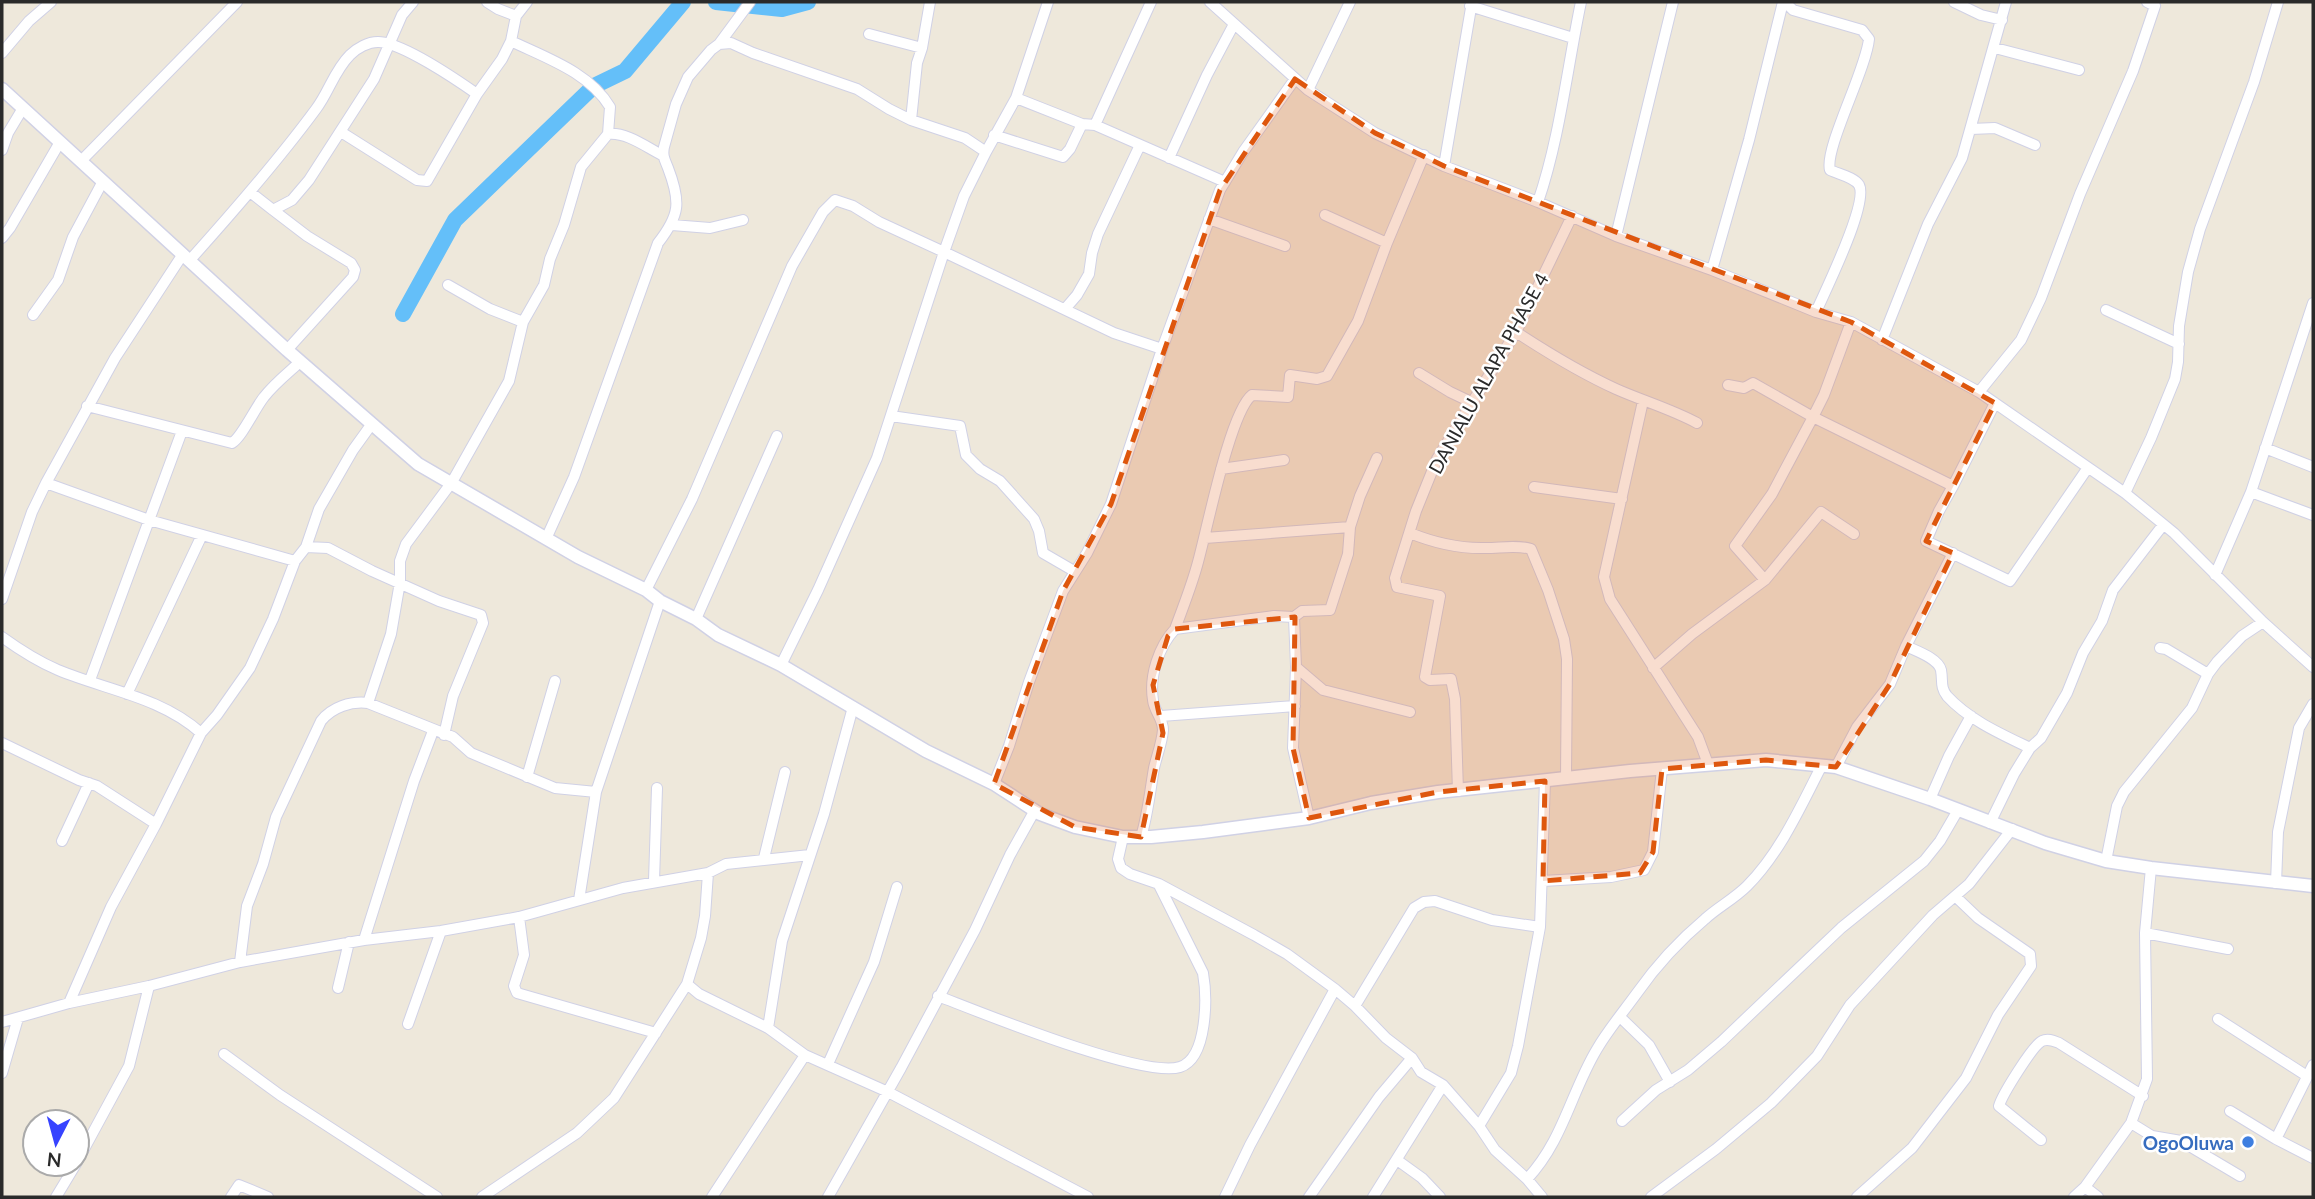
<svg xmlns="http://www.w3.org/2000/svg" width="2315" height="1199" font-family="Lato,sans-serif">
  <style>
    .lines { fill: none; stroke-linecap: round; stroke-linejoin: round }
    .river { stroke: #64bff9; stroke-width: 16 }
    .minor-casing { stroke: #d0d1e5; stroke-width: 12 }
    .tertiary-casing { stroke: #d0d1e5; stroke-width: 15 }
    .minor { stroke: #fff; stroke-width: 10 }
    .tertiary { stroke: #fff; stroke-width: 12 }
    .marked { fill: #de570e; fill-opacity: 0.2; stroke: #de570e; stroke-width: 5; stroke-dasharray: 14 9; stroke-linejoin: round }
    .shop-dot { fill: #3f7fe0; stroke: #fff; stroke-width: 2.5 }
    .labels { text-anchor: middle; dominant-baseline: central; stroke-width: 5; stroke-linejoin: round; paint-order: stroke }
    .street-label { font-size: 19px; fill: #2a2a2a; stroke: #fff }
    .shop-label { font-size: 19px; font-weight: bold; fill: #366cbe; stroke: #fff; text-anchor: end }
  </style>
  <rect width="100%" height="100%" fill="#eee8db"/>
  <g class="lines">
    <path class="river" d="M716,2L782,9L808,2
      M403,314L455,220L594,86L625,71L683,2"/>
    <defs>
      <path id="minor" d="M487,2L498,9L516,16
        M1210,2L1308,90L1375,133L1444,166L1538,202L1616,236L1712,270L1816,312L1851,322L1979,392L2125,493L2174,533L2263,622L2313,667
        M1785,2L1793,10L1862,30L1869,39C1866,70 1824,149 1830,170C1838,174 1854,177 1859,185C1869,203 1825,291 1816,312
        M1954,2L1981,15L2002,20
        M1470,6L1573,38
        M869,34L922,48
        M719,44L750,2
        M1995,48L2079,70
        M2,53L29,21L51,2
        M1308,90L1350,2
        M1016,98L1082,124L1095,125L1225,182
        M911,120L917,63L922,48L930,2
        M1095,125L1151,2
        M1971,129L1995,128L2035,145
        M341,132L417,180L427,181L477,94L502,59L511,41L516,16L527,2
        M608,134C627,132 646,147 662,155
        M994,135L1063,157L1070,149L1082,124
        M2,150L8,133L23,108
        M986,152L1016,98L1048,2
        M1169,158L1207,75L1234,24
        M81,161L237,2
        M1444,166L1472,2
        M250,192L273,210L292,200L309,180L374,79L402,15L413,2
        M1538,202C1560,137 1567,69 1581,2
        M273,210L307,236L351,263L355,270L353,277L287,350
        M1325,215L1387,243
        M1209,219L1285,246
        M672,225L710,228L743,220
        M1616,236L1673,2
        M2,238L10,228L60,142
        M190,260C234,211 277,162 316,109C329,92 334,71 350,55C357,48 368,42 378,42C401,42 457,80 477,94
        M1712,270L1749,140L1783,2
        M448,285L490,309L523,322
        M1065,309L1077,295L1089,274L1092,253L1098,234L1140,145
        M2106,310L2179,344
        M33,315L58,280L73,237L103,181
        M1516,332C1548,353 1581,373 1616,389C1643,401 1671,409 1697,423
        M1882,340L1928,224L1962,158L2006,2
        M1419,373L1450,392L1471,402
        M1728,385L1744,388L1753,383L1813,417L1953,486L1995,403
        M1979,392L2021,340L2041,298L2080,194L2133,71L2155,6L2147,2
        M1643,401L1604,577L1610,599L1698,737L1708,764
        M87,406L232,443C242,437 255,408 264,397C274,384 288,373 300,362
        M891,416L960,426L966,455L980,469L1000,481L1034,519L1039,531L1043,553L1074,571
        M2265,448L2313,467
        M1221,469L1284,460
        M46,483L149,520L295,561
        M1953,486L1939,511L1926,541L2010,581L2087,469
        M1534,487L1622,499
        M2251,492L2313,515
        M2125,493L2151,438L2175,379L2178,362L2179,326L2188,272L2200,229L2254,82L2278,2
        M1410,533C1432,542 1457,548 1481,548C1497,549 1515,544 1531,549L1548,590L1564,639L1567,659L1566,779
        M1205,538L1350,527
        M546,539L574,477L658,243C680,215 681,202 668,168C665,160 662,156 664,147L676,104L688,77L711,50L719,44L731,43L753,53L857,89L889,109L911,120L965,138L986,152L964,196L944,252L879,222L853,206L835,200L823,212L792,266L692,499L646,590
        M306,547L328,548L372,571L439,601L481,615L483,623L453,696L444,735
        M2215,575L2251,492L2313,303
        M1765,580L1735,546L1772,494L1813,417L1824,395L1851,322
        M2,599L32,512L46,483L115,358L183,254
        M1294,617L1296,667L1293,748L1309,818
        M696,619L777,436
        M1175,629L1274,616L1294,617L1302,611L1330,610L1348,554L1350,527L1360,496L1377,458
        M2,637C20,650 37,661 58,670C106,690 161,697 201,733L217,715L250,668L273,619L295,561L306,547L319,509L353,450L371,425
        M1906,646C1916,651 1938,658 1941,670C1943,681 1940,687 1947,696C1969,720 2001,734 2030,748
        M2160,648L2166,649L2208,674
        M781,665L818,590L877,458L944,252L1114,333L1162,349L1220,190L1243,152L1295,79
        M1296,667L1323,690L1410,712
        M1653,668L1692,634L1765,580L1821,512L1854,534
        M90,680L182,431
        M127,694L202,535
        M368,703L391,634L400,582V561L406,544L452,482L509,381L523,322L544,285L550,259L564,225L581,167L608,134L610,107C589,72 546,58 511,41
        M1161,716L1295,706
        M2,743L79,780L97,786L156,824L201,733
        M1836,767L1857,727L1890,684L1906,646L1953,553
        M527,777L555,681
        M994,784L1009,746L1029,682L1063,591L1087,553L1111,504L1162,349
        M1458,791L1455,699L1451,679L1430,680L1425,677L1440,596L1397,587L1395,578L1416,511L1437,459L1516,332L1572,216
        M1930,799L1949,756L1971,716
        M1990,823L2014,774L2030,748L2041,738L2067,693L2083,653L2102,621L2113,590L2163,525
        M1123,837L1118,859L1121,868L1130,874L1159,884L1254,935L1287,954L1335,989L1355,1006L1386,1038L1412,1058L1421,1072L1443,1085L1479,1126L1495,1150L1527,1179L1542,1197
        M1141,837C1148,814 1150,791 1154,768C1157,755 1162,743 1163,730C1163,718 1154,711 1153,700C1149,676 1159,646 1175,629C1183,607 1192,585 1198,562C1207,530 1230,412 1252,395L1288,397L1290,375L1317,379L1327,376L1358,321L1387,243L1424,155
        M62,841L89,783
        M764,858L785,772
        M2106,861L2117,806L2124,792L2192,708L2208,674L2217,662L2242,636L2263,622
        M654,881L657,788
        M1543,881L1611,877L1644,870L1653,852L1662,769
        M2276,883L2278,832L2299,728L2313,704
        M579,900L596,792L660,601
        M519,917L524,955L514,986L517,993L656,1033
        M2145,933L2228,949
        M364,940L414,781L433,731
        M240,962L247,906L263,864L276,817L321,721C332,707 351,701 368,703L453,737L471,753L555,788L596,792
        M687,984L699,994L768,1028L805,1055L888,1092L1088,1197
        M338,988L349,942
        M938,996C980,1012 1143,1079 1180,1067C1208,1058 1207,996 1203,973L1159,885
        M69,1003L111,907L156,824
        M1355,1006L1414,908L1424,902L1435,901L1492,920L1540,927
        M1620,1017L1649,1045L1670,1082
        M2218,1019L2307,1076
        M2,1022L69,1003L149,986L240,962L364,940L441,931L519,917L623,888L708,873L726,864L810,855
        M408,1024L441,931
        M768,1028L782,941L824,814L853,707
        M224,1054L280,1095L437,1197
        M828,1064L874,962L897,887
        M2,1073L18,1018
        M2230,1111L2276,1139L2313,1158
        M1622,1121L1656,1090L1688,1070L1721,1042L1841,928L1924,861L1940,841L1958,810
        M2131,1123L2152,1136L2181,1141L2240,1176
        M1479,1126L1511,1073L1518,1046L1540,927L1545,781
        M2276,1139L2313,1065
        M2041,1140L1999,1106C2002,1095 2033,1045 2042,1041C2048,1038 2054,1041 2059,1043L2143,1096
        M1397,1160L1422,1178L1440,1197
        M77,1162L129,1066L149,986
        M1527,1179C1563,1141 1571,1092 1597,1049C1608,1030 1624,1011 1637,993C1656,966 1680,940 1705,919C1718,907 1734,899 1747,886C1780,853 1801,806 1822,765
        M2085,1187L2098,1197
        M56,1197L76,1164
        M231,1197L239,1185L268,1197
        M482,1197L577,1133L614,1098L687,984L701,938L705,916L708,873
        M712,1197L805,1055
        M828,1197L901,1068L975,930L1010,855L1035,810
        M1225,1197L1250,1145L1335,989
        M1309,1197L1379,1097L1412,1058
        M1373,1197L1443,1085
        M1651,1197L1716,1149L1771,1103L1817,1056L1850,1005L1933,915L1969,884L2012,829
        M1857,1197L1912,1148L1966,1078L1998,1015L2031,966L2030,954L1978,918L1956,897
        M2074,1197L2085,1187L2131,1123L2147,1079L2145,933L2151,868"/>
      <path id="tertiary" d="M2,89L287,350L418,464L578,557L646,590L660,601L696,619L718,635L781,665L926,751L994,784L1040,814L1075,827L1123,837H1151L1203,832L1309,818L1371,803L1438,792L1630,771L1766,760L1836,767L1930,799L2045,843L2106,861L2151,868L2313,886"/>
    </defs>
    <use href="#minor" class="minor-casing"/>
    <use href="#tertiary" class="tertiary-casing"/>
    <use href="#minor" class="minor"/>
    <use href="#tertiary" class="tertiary"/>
  </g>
  <path class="marked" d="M1295,79L1375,133L1444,166L1851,322L1995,403L1926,541L1953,553L1890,684L1836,767L1766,760L1662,769L1653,852L1640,873L1543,881L1545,781L1438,792L1309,818L1293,748L1295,617L1175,629L1168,636L1153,685L1163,733L1141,837L1075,827L994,784L1063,591L1111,504L1220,190Z"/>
  <circle class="shop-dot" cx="2248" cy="1142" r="7"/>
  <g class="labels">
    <g class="street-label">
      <text transform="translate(1488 373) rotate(-61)">DANIALU ALAPA PHASE 4</text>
    </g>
    <g class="shop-label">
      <text x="2234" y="1142">OgoOluwa</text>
    </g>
  </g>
  <rect width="2315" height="1199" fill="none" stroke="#2a2a2a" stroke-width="7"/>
  <g transform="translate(56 1143) rotate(186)"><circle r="33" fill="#ffffff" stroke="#aaaaaa" stroke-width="2"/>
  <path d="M0-5L12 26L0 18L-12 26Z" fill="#3743ff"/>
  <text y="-10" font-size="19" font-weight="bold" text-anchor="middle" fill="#2a2a2a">N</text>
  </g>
</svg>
